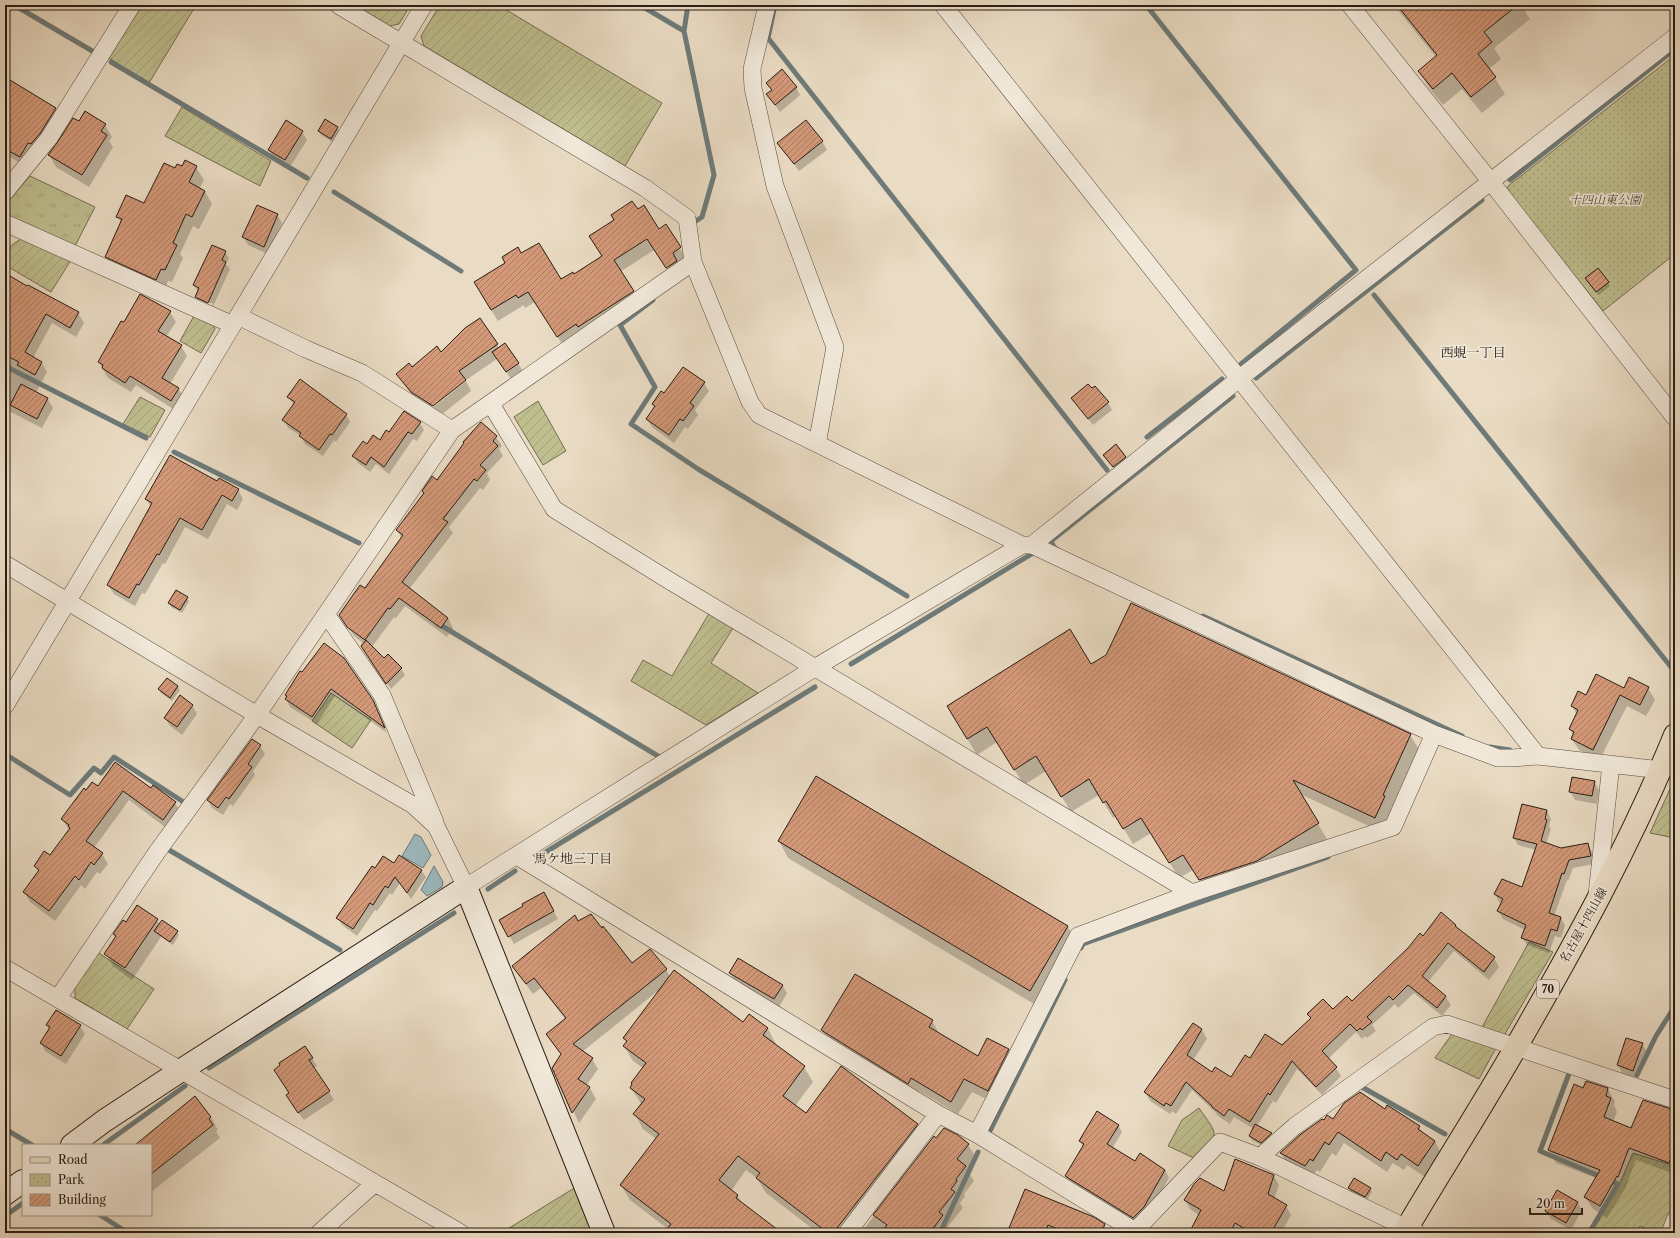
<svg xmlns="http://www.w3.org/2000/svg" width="1680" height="1238" font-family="'Libre Caslon Text','Noto Serif JP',serif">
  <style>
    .grass { fill: url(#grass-tufts); stroke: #746e52 }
    .park { fill: url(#park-dots); stroke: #746e52 }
    .garden { fill: url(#garden-furrows); stroke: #746e52 }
    .water { fill: #9cb9be; stroke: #6e7b7a }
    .shadow { fill: #0003; fill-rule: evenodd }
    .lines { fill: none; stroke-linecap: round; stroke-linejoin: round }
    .stream { stroke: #6e7b7a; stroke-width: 5 }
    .building { fill: url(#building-hatch); stroke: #291d14 }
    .street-casing { stroke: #594d40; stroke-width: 18 }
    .secondary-casing { stroke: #291d14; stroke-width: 24 }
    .primary-casing { stroke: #291d14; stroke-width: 24 }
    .street { stroke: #f1e8d9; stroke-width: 17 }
    .secondary { stroke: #f1e8d9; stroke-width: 22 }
    .primary { stroke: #eadcc4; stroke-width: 22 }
    .labels { text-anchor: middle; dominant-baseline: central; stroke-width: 3.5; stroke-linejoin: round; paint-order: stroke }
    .shield { fill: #f1e8d9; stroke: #655a4f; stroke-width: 1 }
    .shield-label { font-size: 11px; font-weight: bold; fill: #291d14 }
    .park-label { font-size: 12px; font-style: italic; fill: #564d39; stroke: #f1e8d9 }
    .street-label { font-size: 12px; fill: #291d14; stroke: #f1e8d9 }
    .neighbourhood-label { font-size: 13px; fill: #291d14; stroke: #f1e8d9 }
  </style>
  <defs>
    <pattern id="grass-tufts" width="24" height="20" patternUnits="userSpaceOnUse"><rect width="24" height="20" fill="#bfbe8f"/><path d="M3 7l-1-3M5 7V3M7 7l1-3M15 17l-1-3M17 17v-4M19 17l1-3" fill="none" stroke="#a4a37a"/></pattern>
    <pattern id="park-dots" width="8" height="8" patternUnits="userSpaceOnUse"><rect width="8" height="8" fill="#bfbe8f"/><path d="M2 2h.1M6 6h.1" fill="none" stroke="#a4a37a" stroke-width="1.8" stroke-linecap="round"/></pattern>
    <pattern id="garden-furrows" width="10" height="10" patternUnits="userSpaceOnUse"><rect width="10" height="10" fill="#bfbe8f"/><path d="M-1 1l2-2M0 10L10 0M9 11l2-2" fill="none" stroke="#a4a37a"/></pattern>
    <pattern id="building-hatch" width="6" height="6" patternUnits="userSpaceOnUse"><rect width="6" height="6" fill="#d49979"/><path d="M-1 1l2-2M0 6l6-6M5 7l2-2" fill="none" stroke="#ac7c62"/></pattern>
  </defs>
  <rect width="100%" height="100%" fill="#eadcc4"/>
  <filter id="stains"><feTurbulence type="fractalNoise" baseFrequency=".005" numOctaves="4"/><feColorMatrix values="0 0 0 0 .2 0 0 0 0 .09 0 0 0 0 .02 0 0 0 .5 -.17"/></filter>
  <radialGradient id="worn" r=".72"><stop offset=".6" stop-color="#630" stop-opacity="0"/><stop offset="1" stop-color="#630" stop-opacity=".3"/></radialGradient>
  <path class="grass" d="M30,176L95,207L74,248L5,216V205Z"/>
  <path class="park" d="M1675,55V254L1603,311L1507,190L1508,186Z"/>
  <path class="garden" d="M142,5H196L149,83L109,58Z
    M355,5H396L407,11L399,24L390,26Z
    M440,5H498L662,103L625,166L424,46L421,36Z
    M182,107L271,161L260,186L165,136Z
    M23,238L71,260L51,292L5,265C5,249 10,245 23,238Z
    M195,314L212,321L215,329L201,353L180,341Z
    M140,397L165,410L150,437L123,424Z
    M538,401L566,451L543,465L514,417Z
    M711,610L735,625L711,663L758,693L706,725L631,681L643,660L672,676Z
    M331,693L371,720L352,748L312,721Z
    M1675,778V838L1650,833Z
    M1529,942L1553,952L1502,1039L1480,1031Z
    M97,952L154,989L127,1029L75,998V986Z
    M1452,1034L1496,1048L1479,1079L1435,1058Z
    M1199,1108C1220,1138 1219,1132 1196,1159L1168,1146L1182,1120Z
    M1633,1153L1675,1166V1205L1665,1233H1656L1640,1226L1634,1233H1591L1620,1183Z
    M576,1187L595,1233H501Z"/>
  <path class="water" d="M415,834L421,837L431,855L423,868L402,856Z
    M434,866L443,882L442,887L427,896L421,890Z"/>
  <path class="shadow" d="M1394,5H1521L1530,19L1494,48L1501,59L1489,69L1505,94L1482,113L1462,89L1443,105L1429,88L1419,71L1436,57Z
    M767,83L796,87L800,95L780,112L768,95L772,91Z
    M5,89L55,108L61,117L25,166L5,154Z
    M79,122L105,125L112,137L109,141L113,147L89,187L56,167L49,155Z
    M337,128L340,132L333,142L321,135L319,131Z
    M302,132L307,140L290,167L274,158L269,150Z
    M822,141L827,150L799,171L778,143Z
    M182,167H196L204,180L199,189L205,192L212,204L199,229L193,226L180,254L183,258L172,282L168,281L164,292L113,269L106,257L121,223L118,217L144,204L175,170Z
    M637,211L659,230L666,225L687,260L673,279L654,250L620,272L640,303L564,347L535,302L525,308L524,305L498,321L481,294L521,255L560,281L574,275L602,257L590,237Z
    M277,215L282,223L268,254L248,245L243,237Z
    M225,252L229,258L226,264L230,269L212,309L200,304L196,297L198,292L194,285ZM200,298L213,304L212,306L200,300Z
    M5,274L27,288L78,313L84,323L76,337L52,323L33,358L41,362L47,372L36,393L47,398L53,408L42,428L5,409Z
    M1588,282H1608L1610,286L1599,295Z
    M170,312L176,322L166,337L181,346L187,356L170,384L178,388L184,398L176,411L136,385L131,392L108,378L99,362L124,324Z
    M480,320L499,348L518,363L523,371L511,379L497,359L466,380V379L429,409L418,403L404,384L398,374L441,354Z
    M466,381L471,391L440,416L430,410Z
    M704,383L709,391L695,410L698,415L688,429L685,427L674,443L652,427L647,419L655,407L653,404L664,394Z
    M288,397L346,414L350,422L336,442L334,440L323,456L305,444L301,436L288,428L284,420L294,405Z
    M1108,403L1112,410L1093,425L1077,405Z
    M420,423L424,430L417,441L413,439L389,474L376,464L370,472L358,463L354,456L380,441L389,434Z
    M496,437L502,446L499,449L503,456L487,473L490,480L483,490L480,488L449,527L453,533L410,588L448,618L453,628L447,637L405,606L396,618L394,617L372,647L384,659L401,669L405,675L391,689L366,653L362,647L364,644L354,636L346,625L365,590L402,539L397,530L437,481Z
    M1125,457L1127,461L1116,470L1107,459Z
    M217,483L238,490L243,499L237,510L227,504L208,539L185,527L165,564L163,563L145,594L142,593L135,606L114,594L108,585L151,507L146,499Z
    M187,598L189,601L182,613L171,607L169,603Z
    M1091,666L1410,735L1420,751L1384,833L1300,794L1327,839L1266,877L1209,896L1193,870L1179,878L1151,833L1133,844L1116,816L1113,818L1099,795L1071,812L1046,771L1024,785L997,742L977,755L957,722Z
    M301,672L372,700L387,733L335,696L317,724L290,707L286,699L287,698L286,695Z
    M167,679L178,687L180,690L172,701L161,693L159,690Z
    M1648,688L1655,700L1646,716L1627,706L1599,761L1579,750L1572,739L1573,735L1570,729L1577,715L1572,706L1586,696L1624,690Z
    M192,705L197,714L182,735L170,726L165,718Z
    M252,740L260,746L265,754L253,771L255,775L233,806L230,804L223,815L212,808L208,801Z
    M817,777L1068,927L1077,944L1039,1007L788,858L779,841Z
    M1594,782L1599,790L1597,804L1575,800L1570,791Z
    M98,787L151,789L175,803L181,813L169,830L129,800L94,848L102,854L108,864L100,874L97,872L85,889L81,885L55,921L30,902L24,892L39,872L35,866L50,857L69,830L62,819L86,792Z
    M1547,811L1551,819L1549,826L1551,829L1546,844L1561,849L1588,844L1592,852L1594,864L1573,868L1568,881L1567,880L1554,916L1561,918L1565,926L1561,938L1555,936L1549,953L1527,945L1522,938L1525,930L1503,919L1498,911L1502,904L1499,902L1495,894L1523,889L1536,850L1518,845L1514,838Z
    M394,864L421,870L426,877L411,899L400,883L392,895L390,893L377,911L375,910L357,936L342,925L338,918L375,870Z
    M544,893L558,919L514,944L500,920Z
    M157,920L160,925L177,932L179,935L173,945L161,937L132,980L113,966L106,954L116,937L114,934L126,923Z
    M578,922L632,965L666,969L670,977L743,1024L749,1015L768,1029L776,1044L775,1045L804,1067L813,1082L795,1106L806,1114L917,1125L925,1140L854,1233H818L766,1193L757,1178L746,1170L731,1191L737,1195L743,1205L781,1233H666L668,1229L630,1200L621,1185L656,1139L643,1129L635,1114L642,1105L631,1088L643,1068L633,1061L624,1046L627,1043L624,1038L659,990L582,1052L592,1059L598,1069L586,1086L590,1088L596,1099L579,1123L553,1068L562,1056L547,1034L566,1020L541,988L533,994L513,966Z
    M1456,925L1458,929L1494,958L1499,967L1489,980L1454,951L1428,982L1446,997L1451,1005L1442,1016L1414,993L1398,1008L1395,1004L1372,1025L1376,1031L1367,1038L1365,1036L1362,1039L1356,1032L1328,1059L1336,1068L1341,1076L1322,1095L1297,1069L1276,1103L1273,1101L1257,1126L1271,1134L1273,1137L1263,1146L1252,1140L1250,1136L1254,1129L1234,1117L1230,1124L1218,1116L1215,1112L1192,1090L1176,1114L1172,1111L1170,1114L1150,1101L1145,1092L1193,1024L1202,1030L1207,1039L1193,1060L1212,1073L1231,1078L1250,1060L1282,1047L1311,1019L1308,1014L1333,1011L1352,1002L1423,937Z
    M730,973L782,985L787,993L779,1007L735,981Z
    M932,1021L940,1035L978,1058L1008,1050L1016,1063L996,1104L972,1092L958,1114L919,1091L916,1097L830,1043L822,1030Z
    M47,1025L80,1026L85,1034L66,1064L45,1051L41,1043L49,1029Z
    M1642,1044L1647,1052L1638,1078L1623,1074L1618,1065Z
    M312,1058L317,1066L314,1068L334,1100L304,1120L292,1104L290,1094L275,1070Z
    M1586,1082L1608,1089L1615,1102L1614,1105L1617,1112L1613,1122L1632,1129L1675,1111V1174L1636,1160L1625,1189L1607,1218L1593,1209L1585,1197L1596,1178L1556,1163L1549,1150L1575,1086L1584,1089Z
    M1387,1106L1419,1127L1423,1133L1435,1141L1441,1153L1425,1177L1407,1165L1404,1170L1393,1163L1387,1172L1344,1143L1336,1156L1332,1153L1320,1172L1317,1170L1312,1177L1288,1164L1281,1153L1334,1121L1385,1110Z
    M211,1117L218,1130L216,1131L220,1138L151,1192V1145H135Z
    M1118,1125L1122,1132L1112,1149L1135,1162L1165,1170L1169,1178L1148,1214L1138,1225L1070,1183L1066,1176L1083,1147L1080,1141Z
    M934,1138L968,1145L977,1159L968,1171L974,1181L964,1194L965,1196L960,1203L963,1208L948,1226L951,1231L950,1233H861Z
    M1236,1161L1274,1176L1279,1185L1274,1199L1286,1206L1291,1215L1281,1233H1242L1240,1231L1239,1233H1190L1199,1215L1190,1209L1185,1200L1224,1193Z
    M1349,1188H1370L1372,1192L1367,1200L1351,1192Z
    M1026,1191L1104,1225L1109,1233H1008Z
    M1577,1202L1582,1210L1571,1230L1551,1219L1546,1211Z"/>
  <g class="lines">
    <path class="stream" d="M14,5L94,52
      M640,5L684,31
      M688,5L684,31L714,175L702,217L696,221
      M775,5L768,38L1107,470
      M1146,5L1356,270L1241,364
      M111,62L307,178
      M1510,180L1675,49
      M334,192L461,271
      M1374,295L1675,672
      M653,300L620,325L655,387L631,424L698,469L907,596
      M5,366L146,438
      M1256,378L1482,200
      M1147,437L1222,379
      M174,452L359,543
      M1057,549L1054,547L1051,541L1233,396
      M1203,616L1462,736
      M437,623L658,756
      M851,664L1033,553
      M1490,747L1510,750
      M5,754L70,795L94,768L101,773L114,757L182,801
      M169,850L340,950
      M536,858L815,687
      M488,889L515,871
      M1081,948L1083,944L1328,857
      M209,1068L454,913
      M1570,1071L1540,1151L1618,1184L1589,1233
      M1637,1075L1656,1036L1675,1006
      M1360,1086L1445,1134
      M5,1129L32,1145
      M989,1133L1065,980
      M103,1145L185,1086
      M100,1215L128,1233
      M5,1216L23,1203
      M940,1233L978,1152"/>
  </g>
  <path class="building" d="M1397,5H1518L1484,32L1492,42L1478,54L1496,77L1471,97L1452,73L1433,89L1418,71L1437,55Z
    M782,69L797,87L775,105L766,94L772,90L766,83Z
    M10,80L56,108L41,132L31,144L28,143L20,157L5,149V88Z
    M85,111L106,124L101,131L107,135L82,175L48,155L57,143L73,118L79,121Z
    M325,119L338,127L331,139L318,131Z
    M286,120L303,131L285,160L268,150Z
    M806,120L823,141L794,164L777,143Z
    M185,160L197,166L189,182L205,191L192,217L186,214L173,243L177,245L165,270L161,269L156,280L105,257L122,219L116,217L126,195L144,203L164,163L175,168L177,164L182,166Z
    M632,201L638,209L644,205L659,229L666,224L681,247L673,253L677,261L666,268L647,239L614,260L634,291L578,327L576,324L557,337L528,292L518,298L516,295L491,310L474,282L505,263L502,257L518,247L521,253L539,243L561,279L573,272L574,274L602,256L589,236L614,220L611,215Z
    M257,205L278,214L264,247L242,237Z
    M212,245L226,251L222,260L226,262L208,303L195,297L199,288L193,285Z
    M1598,268L1609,282L1596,292L1585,278Z
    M5,273L27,286L28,285L79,312L70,328L46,314L25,352L42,362L35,375L17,365L19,362L5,355Z
    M140,294L171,311L158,331L182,345L162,378L179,388L171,401L130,376L125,383L102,368L103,365L98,362L121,321L124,322Z
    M480,318L498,344L459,371L466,380L433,406L411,392L396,374L409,363L412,367L437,346L441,352L465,328Z
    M505,343L519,363L506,372L492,352Z
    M683,367L705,382L690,403L694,406L683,421L680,419L669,435L646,419L655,406L652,404L661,391L664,393Z
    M300,379L347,414L332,435L330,434L319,450L299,436L301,433L282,420L295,402L287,397Z
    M21,384L48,398L37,419L10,405Z
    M1088,384L1092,388L1095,386L1109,402L1088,419L1071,398Z
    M404,411L421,422L412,434L408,432L384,467L371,457L366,465L352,456L363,441L367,444L373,435L380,440L386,430L389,432Z
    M481,422L497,436L493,441L498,446L480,465L486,470L477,481L474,479L443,519L448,522L402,582L448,618L441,628L399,598L390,609L388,608L365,640L347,627L339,615L360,585L365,588L403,535L396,530L424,493L422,491L431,478L432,476L437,480L464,443L463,442Z
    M1116,444L1126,457L1113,467L1103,455Z
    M170,455L217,481L219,478L239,489L232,501L222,495L202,530L180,518L159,555L157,554L139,585L137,584L129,598L107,585L152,503L145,499Z
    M176,590L188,597L180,610L168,603Z
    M1131,603L1411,734L1383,795L1385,796L1375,818L1293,780L1319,823L1257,861L1199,880L1183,855L1169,863L1141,818L1123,829L1106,801L1103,803L1089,779L1061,797L1036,756L1014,770L987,727L967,739L947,706L1070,629L1091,664L1106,655Z
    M366,640L384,658L388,654L402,668L386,684L361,646Z
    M324,643L344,658L373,700L385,728L331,689L312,717L285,699L287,696L285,695L300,671L302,672Z
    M1596,674L1624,688L1629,677L1649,687L1640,705L1620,695L1593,750L1571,739L1574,732L1569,729L1578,710L1571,706L1578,691L1586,695Z
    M167,678L178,686L170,698L158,689Z
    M180,695L193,705L177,727L164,718Z
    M252,739L261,745L248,764L252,767L229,799L226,797L218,808L207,800Z
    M115,762L151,788L153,785L176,802L163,820L123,791L86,841L103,853L94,865L91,862L79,880L75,876L49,911L23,892L39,870L34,866L44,851L50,855L70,828L68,826L69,825L61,819L84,788L86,790L92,782L98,786Z
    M816,776L1068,926L1030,991L778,841Z
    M1572,777L1595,781L1592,796L1569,792Z
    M1522,804L1547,810L1545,819L1547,820L1541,841L1561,848L1588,843L1591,856L1569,860L1564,874L1562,873L1549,913L1561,917L1557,931L1551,929L1545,946L1521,938L1526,925L1497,911L1503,899L1494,894L1502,879L1522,887L1537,844L1513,838Z
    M399,855L422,870L407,893L395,877L388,888L385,886L373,905L370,903L353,929L336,918L372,866L375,868L383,856L394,863Z
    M544,892L554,911L508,937L499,920L523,906L522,904Z
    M137,905L158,919L125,968L104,954L116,936L113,934L123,920L126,922Z
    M1441,912L1456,925L1455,926L1495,957L1484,972L1448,943L1422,976L1446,996L1437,1008L1408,985L1393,1000L1389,996L1367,1017L1372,1022L1362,1030L1360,1028L1357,1031L1350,1024L1322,1051L1337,1067L1316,1087L1292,1061L1270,1095L1268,1093L1250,1122L1229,1109L1224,1116L1212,1107V1106L1186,1082L1171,1106L1166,1103L1164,1106L1144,1092L1193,1023L1202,1029L1187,1055L1212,1072L1215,1067L1231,1077L1245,1055L1250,1058L1265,1034L1282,1045L1311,1018L1307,1014L1323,999L1333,1009L1347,996L1352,1001L1408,948L1420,933L1423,936Z
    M591,914L602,928L603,926L632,963L650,949L667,969L573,1044L593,1058L578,1079L590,1087L572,1113L552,1068L561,1054L546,1034L566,1018L534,978L526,984L512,966L575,915L578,921Z
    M162,920L178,931L170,942L154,931Z
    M738,958L783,985L774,999L729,973Z
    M674,970L743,1022L749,1014L768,1028L763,1035L805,1066L783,1096L806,1113L841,1066L918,1124L833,1233H828L756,1178L760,1173L738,1156L719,1180L738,1195L736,1198L782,1233H664L671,1224L620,1185L659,1134L633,1114L645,1099L630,1088L632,1084L631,1083L646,1063L623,1046L627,1041L623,1038Z
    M855,974L933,1020L929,1027L978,1056L987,1038L1009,1049L988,1091L964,1079L951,1102L911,1078L908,1084L821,1030Z
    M56,1010L81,1025L61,1056L40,1043L50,1027L46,1025Z
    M1626,1038L1643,1043L1633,1071L1617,1065Z
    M305,1046L313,1058L309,1060L330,1091L298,1113L286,1095L289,1093L274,1070L280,1065L279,1063Z
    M1586,1081L1608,1088L1606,1096L1611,1098L1604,1117L1631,1128L1643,1100L1675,1110V1148L1669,1163L1629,1148L1618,1177L1617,1176L1600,1206L1584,1197L1600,1170L1548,1150L1574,1084L1583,1088Z
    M1360,1092L1385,1109L1387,1105L1420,1126L1418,1129L1435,1141L1418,1166L1401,1154L1397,1160L1386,1152L1381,1161L1338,1132L1329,1145L1325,1142L1313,1161L1310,1159L1305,1166L1280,1153L1301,1134L1322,1119L1324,1120L1327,1115L1333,1119L1344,1103Z
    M195,1096L211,1117L209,1119L213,1125L151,1174V1145H135Z
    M1097,1111L1119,1125L1107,1144L1135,1161L1140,1153L1165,1170L1144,1207L1133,1218L1065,1176L1084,1144L1079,1141Z
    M1255,1124L1272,1133L1261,1143L1249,1136Z
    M944,1128L958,1135L969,1144L957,1159L966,1166L956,1179L957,1181L951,1189L955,1192L939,1212L943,1215L930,1233H881L887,1225L873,1215L934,1136L936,1138Z
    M1235,1159L1274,1175L1268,1194L1287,1205L1271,1233H1252L1235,1223L1230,1233H1189L1201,1210L1184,1200L1194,1184L1200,1178L1224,1191Z
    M1354,1178L1371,1188L1365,1197L1348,1188Z
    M1025,1189L1094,1217L1105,1224L1101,1233H1067L1048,1225L1045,1233H1021L1009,1228Z
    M1557,1190L1578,1202L1566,1223L1545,1211Z"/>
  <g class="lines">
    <defs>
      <path id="street" d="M767,5L752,69L753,88L775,186L835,347L817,444
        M943,5L1538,756
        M1350,5L1491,182L1675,418
        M5,192L49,138L132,5
        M5,223L233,325
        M693,262L750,402L759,415L1022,545
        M238,316L306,349L362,373L452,430
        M491,404L554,509L670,581L1192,893
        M1032,545L1240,378L1675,37
        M5,564L257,715L413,805L436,826L466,887L816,667L1022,545H1032L1434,734L1498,758H1512L1538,756L1661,770
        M326,614L382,695L435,822
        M5,706L424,5
        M517,856L938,1114L977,1134L1078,936L1192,893L1393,827L1434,734
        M1597,895L1611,764
        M5,968L461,1233
        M58,998L157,852L257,715L452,430L693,262L687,218L645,188L338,5
        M977,1134L1135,1231
        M1260,1157L1295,1126L1433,1027L1447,1024L1675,1100
        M319,1233L375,1183
        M847,1233L938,1114
        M1133,1233L1220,1142L1260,1157L1417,1233
        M1670,1233L1675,1220"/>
      <path id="secondary" d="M72,1145L104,1121L180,1071L466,887L604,1233
        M5,1194L23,1181"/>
      <path id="primary" d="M1404,1233C1441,1170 1480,1110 1516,1047C1574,946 1631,843 1675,735"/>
    </defs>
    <use href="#street" class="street-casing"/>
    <use href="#secondary" class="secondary-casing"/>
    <use href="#primary" class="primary-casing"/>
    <use href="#street" class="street"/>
    <use href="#secondary" class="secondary"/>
    <use href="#primary" class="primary"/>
  </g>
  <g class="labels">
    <rect class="shield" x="1537" y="980" width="22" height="18" rx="3"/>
    <g class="shield-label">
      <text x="1548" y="989">70</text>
    </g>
    <g class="park-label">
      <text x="1605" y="199">十四山東公園</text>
    </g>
    <g class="street-label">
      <text transform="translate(1583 925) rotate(-61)">名古屋十四山線</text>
    </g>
    <g class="neighbourhood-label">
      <text x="1473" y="352">西蜆一丁目</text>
      <text x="573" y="858">馬ケ地三丁目</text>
    </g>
  </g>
  <rect width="1680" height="1238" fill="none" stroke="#eadcc4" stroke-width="20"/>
  <rect x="6" y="6" width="1668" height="1226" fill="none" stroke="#291d14" stroke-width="2"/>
  <rect x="10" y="10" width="1660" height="1218" fill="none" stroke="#291d14"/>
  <rect x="22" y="1144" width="130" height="72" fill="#f1e8d9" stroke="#a1978a"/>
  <rect x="30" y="1157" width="20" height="6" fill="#eadcc4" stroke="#a1978a"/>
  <text x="58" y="1164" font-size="12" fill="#291d14">Road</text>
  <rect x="30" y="1174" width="20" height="12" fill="url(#park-dots)" stroke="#a1978a"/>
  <text x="58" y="1184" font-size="12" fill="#291d14">Park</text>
  <rect x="30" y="1194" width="20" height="12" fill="url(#building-hatch)" stroke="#a1978a"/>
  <text x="58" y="1204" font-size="12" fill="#291d14">Building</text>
  <path d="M1530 1208v6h52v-6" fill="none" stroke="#291d14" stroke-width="2"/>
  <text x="1536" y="1208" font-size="12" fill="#291d14" stroke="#f1e8d9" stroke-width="3" paint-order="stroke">20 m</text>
  <rect width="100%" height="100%" filter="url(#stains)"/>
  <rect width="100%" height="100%" fill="url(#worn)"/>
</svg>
